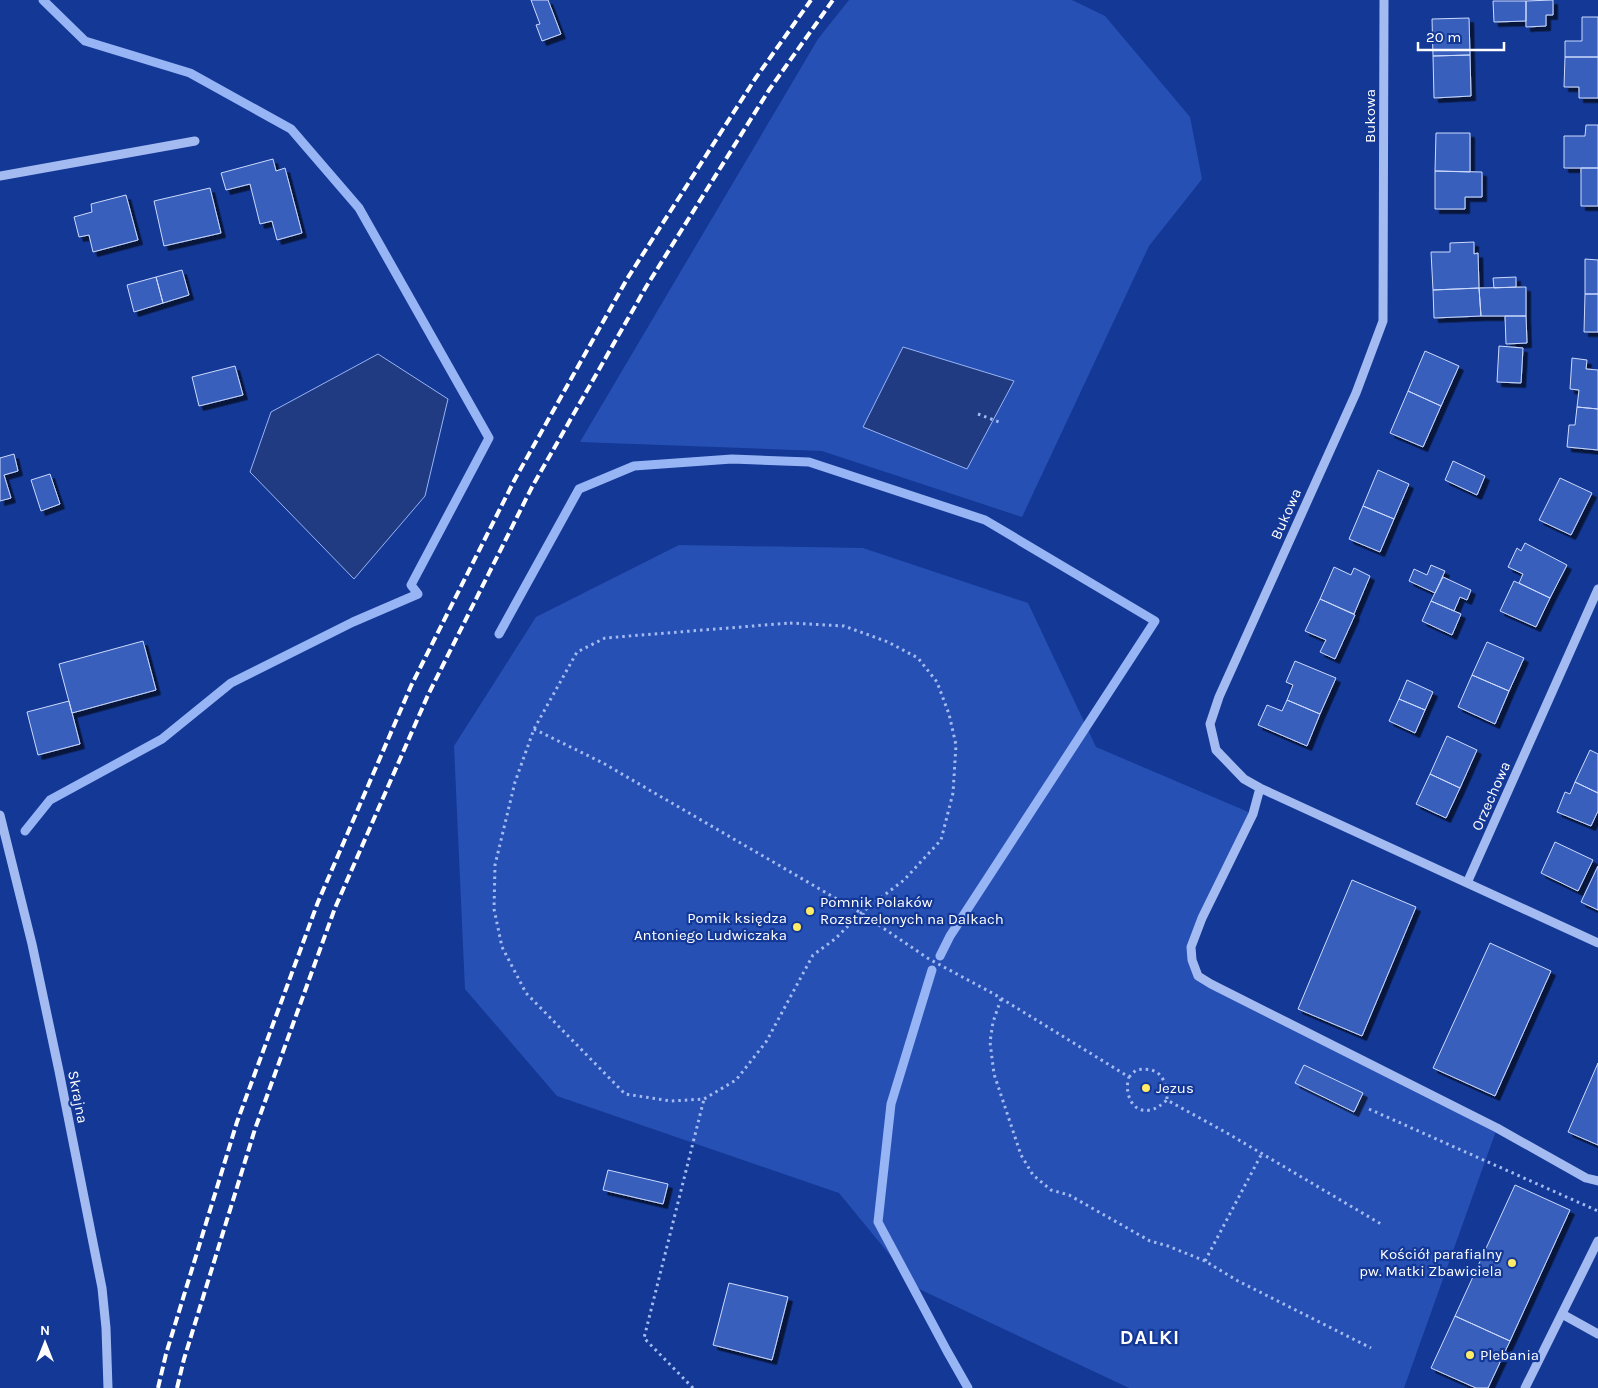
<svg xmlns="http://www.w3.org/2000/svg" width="1598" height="1388" font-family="Karla,sans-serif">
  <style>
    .green { fill: #2750b5 }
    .water { fill: #203b82; stroke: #97b4f5 }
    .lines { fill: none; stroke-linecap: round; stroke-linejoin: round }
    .stream { stroke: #97b4f5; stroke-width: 9 }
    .building { fill: #385ebc; stroke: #ccdafd; filter: url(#shadow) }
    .path { stroke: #a4bbf2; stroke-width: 3; stroke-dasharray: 2.5 4; stroke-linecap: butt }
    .minor { stroke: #a4bbf2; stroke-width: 9 }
    .rail { stroke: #fff; stroke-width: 4; stroke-dasharray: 9 4; stroke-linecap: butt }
    .poi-dot { fill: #ffeb66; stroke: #143896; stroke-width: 2 }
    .labels { text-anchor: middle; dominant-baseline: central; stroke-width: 4.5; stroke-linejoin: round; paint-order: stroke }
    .street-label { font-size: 15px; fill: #fff; stroke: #143896 }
    .poi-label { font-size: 15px; fill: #fff; stroke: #143896; text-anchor: start }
    .district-label { font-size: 20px; font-weight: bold; letter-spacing: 1px; fill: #fff; stroke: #143896 }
  </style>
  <defs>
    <filter id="shadow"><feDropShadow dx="4.5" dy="4.5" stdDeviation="0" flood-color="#0009"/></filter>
  </defs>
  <rect width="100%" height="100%" fill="#143896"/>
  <path class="green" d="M849,0H1072L1105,16L1190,117L1202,179L1149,246L1022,517L822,451L580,442L818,39Z
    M679,545L863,548L1028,603L1096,747L1253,814L1191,947L1198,976L1497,1128L1404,1388H1129L917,1288L839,1193L557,1096L465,989L454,746L536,617Z"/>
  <path class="water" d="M903,347L1014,381L967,469L863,427Z
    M378,354L448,399L425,496L354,579L250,472L271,412Z"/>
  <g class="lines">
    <path class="stream" d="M499,634L579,489L634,466L732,459L809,462L985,520L1155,621L950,936L940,956
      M25,831L50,800L162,739L231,683L353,622L418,594L411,585L489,438L359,208L291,129L190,73L85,41L43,0
      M932,970L891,1104L878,1222L947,1351L968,1388"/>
  </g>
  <path class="building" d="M531,0H548L561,34L542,41L536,25L540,24Z
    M1553,0V15H1546V26L1526,27V1Z
    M1493,1H1526V21L1494,22Z
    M1582,17H1598V57H1565V41H1582Z
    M1469,18L1470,55L1433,56L1432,19Z
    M1470,55L1471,96L1434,98L1433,56Z
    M1565,57H1598V98H1579V87H1564Z
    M1586,125H1598V168H1564V136H1585Z
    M1436,133H1470V172L1435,171Z
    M273,159L276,171L285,168L302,233L277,240L272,221L260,224L250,184L226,190L221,173Z
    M1581,168H1598V206H1581Z
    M1435,171L1482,172V197H1465V209H1435Z
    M210,188L221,233L164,246L154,201Z
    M126,195L138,240L93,252L89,235L79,237L74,217L92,212L91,204Z
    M1474,242V254L1478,253L1479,288L1433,290L1431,252H1450V243Z
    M1585,259L1598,260V294H1585Z
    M182,270L189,295L163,303L156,277Z
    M156,277L163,303L134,312L127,285Z
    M1516,277V287L1494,288L1493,278Z
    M1526,287V316H1481L1479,288Z
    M1479,288L1481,316L1434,318L1433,290Z
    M1585,294H1598V332H1584Z
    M1505,316H1526L1527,343L1506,344Z
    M1499,346L1523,348L1521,383L1497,382Z
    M1425,351L1459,366L1441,406L1408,391Z
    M1572,358L1587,360L1586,369L1598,370V409L1577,407L1579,390L1570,389Z
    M235,366L243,395L199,406L192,377Z
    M1408,391L1441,406L1423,447L1390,433Z
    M1577,407L1598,409V450L1567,447L1569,425H1575Z
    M14,454L18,471L4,475L11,498L0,501V458Z
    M1453,461L1485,476L1477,495L1445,480Z
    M1378,470L1409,484L1394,519L1363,506Z
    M50,474L60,504L41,511L31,480Z
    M1560,478L1592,493L1571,535L1539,520Z
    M1363,506L1394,519L1380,552L1349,539Z
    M1525,543L1567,565L1550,598L1519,583L1523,574L1508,567L1517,548L1521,551Z
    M1431,565L1445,571L1435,593L1409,581L1414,569L1427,575Z
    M1334,567L1351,575L1354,568L1370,576L1354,614L1320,599Z
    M1443,577L1471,590L1467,600L1460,597L1454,611L1431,601Z
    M1514,581L1550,598L1536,627L1500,611Z
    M1320,599L1355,615L1335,659L1320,652L1326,640L1305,631Z
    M1431,601L1461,614L1452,635L1422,621Z
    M143,641L156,690L72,713L59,664Z
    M1487,642L1524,658L1509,691L1472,675Z
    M1295,661L1336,678L1320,714L1287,700L1293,685L1286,682Z
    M1472,675L1509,691L1495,724L1458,707Z
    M1407,680L1433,692L1425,710L1399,699Z
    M1399,699L1425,710L1415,733L1389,721Z
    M1287,700L1320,714L1307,746L1258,725L1267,705L1282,711Z
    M69,701L80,744L38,755L27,712Z
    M1447,736L1477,750L1460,788L1430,774Z
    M1590,750L1598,754V793L1575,782Z
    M1430,774L1460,788L1446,818L1416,804Z
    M1575,782L1598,793V811L1591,826L1557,812L1565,792L1570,794Z
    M1555,842L1593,860L1578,891L1541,873Z
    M1598,866V910L1581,902Z
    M1352,880L1416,907L1362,1036L1298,1009Z
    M1490,943L1551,971L1495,1096L1433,1068Z
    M1598,1063V1145L1568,1132Z
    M1304,1065L1363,1093L1354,1112L1295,1083Z
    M608,1170L668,1184L663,1204L603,1190Z
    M1515,1185L1570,1210L1510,1341L1455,1316Z
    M729,1283L788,1297L772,1360L713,1345Z
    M1455,1316L1510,1341L1488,1388H1476L1431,1368Z"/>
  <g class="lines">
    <path class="path" d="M978,414L999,422
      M790,623L844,626L888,642L918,658L937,682L949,714L956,745L953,793L941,840L904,880L861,913L835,939L813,955L766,1042L736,1080L704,1099L671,1101L625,1094L526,993L502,947L494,909L495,865L515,782L534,729L577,652L605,638Z
      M534,729L603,763L861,913L929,959L994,994L1129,1077C1124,1091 1131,1114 1150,1110C1156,1109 1161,1105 1167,1100L1227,1133L1381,1224
      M1001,999L993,1022L990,1042L994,1074L1021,1155L1033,1175L1051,1190L1069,1195L1150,1241L1168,1246L1205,1261L1238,1281L1371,1348
      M1129,1077L1136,1070C1159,1066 1167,1078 1167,1100
      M1369,1109L1598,1211
      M1205,1261L1261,1155
      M693,1388L644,1338L704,1099"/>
    <path class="minor" d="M1384,0L1383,321L1356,393L1219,697L1210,724L1216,750L1244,779L1260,788L1598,943
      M0,176L195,141
      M1260,788L1253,814L1202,918L1191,947L1192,960L1198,976L1211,984L1497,1128L1586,1178L1598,1181
      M0,815L32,944L59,1071L102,1288L106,1328L108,1388
      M1467,883L1598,589
      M1562,1314L1598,1334
      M1525,1388L1598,1241"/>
    <path class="rail" d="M158,1388L166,1354L237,1122L318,902L411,686L515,479L627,279L755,79L811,0
      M177,1388L184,1359L255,1129L335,908L428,695L532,487L646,287L769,90L833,0"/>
  </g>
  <g class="poi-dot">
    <circle cx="810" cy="911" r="5"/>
    <circle cx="797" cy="927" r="5"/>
    <circle cx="1146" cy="1088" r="5"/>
    <circle cx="1512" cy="1263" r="5"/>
    <circle cx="1470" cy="1355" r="5"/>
  </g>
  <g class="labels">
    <g class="street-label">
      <text transform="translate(1370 116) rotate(-90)">Bukowa</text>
      <text transform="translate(1286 514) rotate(-66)">Bukowa</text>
      <text transform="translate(1491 796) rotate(-66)">Orzechowa</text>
      <text transform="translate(78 1097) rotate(79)">Skrajna</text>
    </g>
    <g class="poi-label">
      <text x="820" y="902">Pomnik Polaków<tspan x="820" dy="17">Rozstrzelonych na Dalkach</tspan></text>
      <text x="787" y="918" text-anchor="end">Pomik księdza<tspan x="787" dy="17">Antoniego Ludwiczaka</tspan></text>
      <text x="1156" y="1088">Jezus</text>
      <text x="1502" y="1254" text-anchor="end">Kościół parafialny<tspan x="1502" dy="17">pw. Matki Zbawiciela</tspan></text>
      <text x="1480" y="1355">Plebania</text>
    </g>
    <g class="district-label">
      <text x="1150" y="1337">DALKI</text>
    </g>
  </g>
  <g transform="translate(45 1343)" stroke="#143896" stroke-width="4" paint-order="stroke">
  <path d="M0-4L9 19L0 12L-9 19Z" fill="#ffffff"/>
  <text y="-8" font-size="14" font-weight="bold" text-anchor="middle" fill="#ffffff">N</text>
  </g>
  <path d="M1418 42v8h86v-8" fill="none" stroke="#ffffff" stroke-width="2.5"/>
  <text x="1426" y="42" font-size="15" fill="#ffffff" stroke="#143896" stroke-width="4" paint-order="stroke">20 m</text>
</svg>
